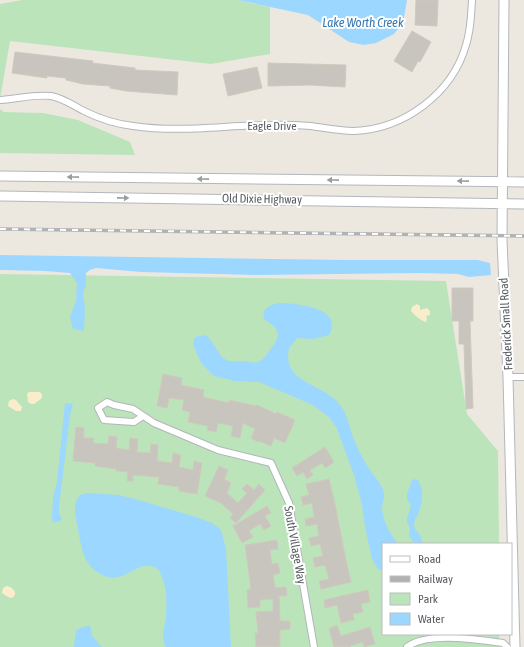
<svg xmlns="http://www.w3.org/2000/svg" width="524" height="647" font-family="'Asap Condensed',sans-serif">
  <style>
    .green { fill: #bce4ba }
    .sand { fill: #faedcb }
    .water { fill: #9cd7ff }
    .building { fill: #c8c5be; stroke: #d0cabd }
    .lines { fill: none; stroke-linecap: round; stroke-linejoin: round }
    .street-casing { stroke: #b2b6bb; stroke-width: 8 }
    .secondary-casing { stroke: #b3b7bd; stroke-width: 11 }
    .street { stroke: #fff; stroke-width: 6 }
    .secondary { stroke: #fff; stroke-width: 9 }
    .rail-casing { stroke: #b1b2b2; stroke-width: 3.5 }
    .rail { stroke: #fff; stroke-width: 2; stroke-dasharray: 6; stroke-linecap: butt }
    .oneway { fill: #9b9da0 }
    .labels { text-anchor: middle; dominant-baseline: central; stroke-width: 4; stroke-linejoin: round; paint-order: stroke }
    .street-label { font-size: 12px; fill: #585c61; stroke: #fff }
    .water-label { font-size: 13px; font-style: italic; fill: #3978b1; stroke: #fff }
  </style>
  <rect width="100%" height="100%" fill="#ece8df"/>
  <path class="green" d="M22,0H238L270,7V54L211,64L10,41L0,99V4Z
    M0,109L4,112L43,113L78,120L130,142L135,155L0,153Z
    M0,274L446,281L467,414L498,451L499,544H383V634H499V647H0Z"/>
  <path class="sand" d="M417,304L420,306V310L427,308L430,311V315L426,316L427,319L426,322C422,321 414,315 411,311L412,307Z
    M29,392H40L42,395V398L34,404H31L28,402L27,394Z
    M13,399L16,400L22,407L21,411H16L8,406L9,401Z
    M7,586C12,587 16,591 15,595L12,598L8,597L2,593L3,588Z"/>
  <path class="water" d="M200,0H407L403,23L394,34L376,43L364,45L349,42L308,15L238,0Z
    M0,255L349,260H478L490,263L491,275L469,277L458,274L420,273L259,275L141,272L96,268L90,270L86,273V285L83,293L85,308L84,331L73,329L70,317L76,301L77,283L70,273L45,271L0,270Z
    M280,303C296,303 345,308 329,335L313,339L297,338L289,348C281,384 325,383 341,406C348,416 350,429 354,440C358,449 363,459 368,467C374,476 382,484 384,493C385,499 382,503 382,508C383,523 390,532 398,544H383V571L378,569L372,559L365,527L362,505L354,475L337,429L330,418L313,405L259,382L235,381L214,376L201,363L193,344L195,337L205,335C216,342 218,359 230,361C234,362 239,361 243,361C248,361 253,364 258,362C264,360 266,355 269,351C282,335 281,330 264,319C261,309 270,304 280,303Z
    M65,403L73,404L70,415L59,507V513L62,520L53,523L52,517L53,498L57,482Z
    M416,479C426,486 422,511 415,519L414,527L421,537L423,544H415L409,536L410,528L407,522V518L411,505L407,500V494L412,480Z
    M87,493L118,495L135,499L196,517L212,523L221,530L226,549L231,647H166C160,637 165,628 166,617C167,601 167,583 158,569C135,555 125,592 96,571C82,561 81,544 78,529C76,518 69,495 87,493Z
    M90,625L92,636L102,647H74L76,631L78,629Z"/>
  <path class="building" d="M416,0H438L437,26L415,25Z
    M412,31L431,42L420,62L418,61L412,72L394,61Z
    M15,52L93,61L92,63L135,68V70L178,72L177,95L126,91L110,88V86L83,84L66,80V78L47,76V78L12,73Z
    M268,63L346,65L345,87L310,85L268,86Z
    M257,67L262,88L228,96L223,74Z
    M452,288H473V321H470L473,408L466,409L464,344H459V321H452Z
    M163,374L182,378L181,385L204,390L203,397L229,403V400L256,406L257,405L276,414L277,412L295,420L285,443L274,438L271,446L259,441L258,442L251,438L255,429L243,423L240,438L231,436L233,426L218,423L216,432L207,430L208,426L188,422L190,412L182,410L184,400L169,398L167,408L157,406Z
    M76,427L84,428V438H94L93,443L108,444L109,436L117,437L116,448L129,450L130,438L138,439L137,452L150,453L151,444L158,445L157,461L172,463L173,453L181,455L179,467L193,470L194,461L202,463L197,494L179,491V487L158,484L159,477L133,475V481H127L128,472L116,471V469L95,466V463L73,461Z
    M325,447L334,462L325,468L322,463L310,470L313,475L307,479L303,472L297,476L292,468Z
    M219,466L228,470L224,479L231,483L227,493L238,503L247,493L242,489L247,484L254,490L259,484L265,490L236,523L230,518L233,514L221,503L205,496Z
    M329,479L335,504L346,560L351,582L321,589L319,581L329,579L325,565L315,567L313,558L323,556L320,544L311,546L309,538L319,536L317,524L306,526L305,519L314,517L312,503L303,505L301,497L309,495L306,484Z
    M267,506L271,513L265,516L271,526L264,530L260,524L249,531L253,537L242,543L233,526Z
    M277,540L278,549L270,550L272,564L278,563L280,573L273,575L275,588L286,587L287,596H279L280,621H290V629L280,630V647H256L255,633H258L256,612L273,611V599L260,600V607L248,608L247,590L251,589L245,545Z
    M368,590L370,602L361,604L363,612L353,614L354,620L341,623L337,605L325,608L324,600Z
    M337,625L341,636L370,627L375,644L364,647L363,642L350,646L351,647H334L329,629Z"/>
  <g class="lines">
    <defs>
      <path id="street" d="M0,100C16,99 35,94 51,96C63,98 74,106 84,111C100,119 116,124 133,126C180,133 226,125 272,125C285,124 298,125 311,126C325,128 339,131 354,131C404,129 452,94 466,45C471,30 471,15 472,0
        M508,377H524
        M143,416L134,422L104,420L98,408L107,402L114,405L133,409L154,423L218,450L271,463L289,503L314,647
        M407,647C428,631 478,640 503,643L507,647"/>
      <path id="secondary" d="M504,0L502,240L508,377L515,647
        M0,176L524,182
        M0,196L524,204"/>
    </defs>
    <use href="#street" class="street-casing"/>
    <use href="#secondary" class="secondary-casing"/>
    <use href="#street" class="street"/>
    <use href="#secondary" class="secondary"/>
    <defs>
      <path id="rail" d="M0,229L524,236"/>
    </defs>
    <use href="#rail" class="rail-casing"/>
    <use href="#rail" class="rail"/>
  </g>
  <defs><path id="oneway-solid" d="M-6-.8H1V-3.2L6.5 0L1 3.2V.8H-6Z"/></defs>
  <g class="oneway">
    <use href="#oneway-solid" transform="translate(73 177) rotate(-179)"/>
    <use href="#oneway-solid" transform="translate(203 179) rotate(-179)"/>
    <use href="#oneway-solid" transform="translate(333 180) rotate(-179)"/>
    <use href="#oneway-solid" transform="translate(463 181) rotate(-179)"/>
    <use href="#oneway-solid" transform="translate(123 198) rotate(1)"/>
  </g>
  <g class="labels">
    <g class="street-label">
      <text x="272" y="126">Eagle Drive</text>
      <text transform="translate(262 199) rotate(1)">Old Dixie Highway</text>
      <text transform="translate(506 324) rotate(-93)">Frederick Small Road</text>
      <text transform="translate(295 545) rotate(80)">South Village Way</text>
    </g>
    <g class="water-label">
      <text x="363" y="22">Lake Worth Creek</text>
    </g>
  </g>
  <rect x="382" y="543" width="130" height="92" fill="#ffffff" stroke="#bcbec0"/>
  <rect x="390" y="556" width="20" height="6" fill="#ffffff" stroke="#bcbec0"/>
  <text x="418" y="563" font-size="12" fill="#585c61">Road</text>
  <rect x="390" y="576" width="20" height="6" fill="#b1b2b2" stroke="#bcbec0"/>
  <text x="418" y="583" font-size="12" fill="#585c61">Railway</text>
  <rect x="390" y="593" width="20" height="12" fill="#bce4ba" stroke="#bcbec0"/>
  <text x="418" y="603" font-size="12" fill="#585c61">Park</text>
  <rect x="390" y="613" width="20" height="12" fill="#9cd7ff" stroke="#bcbec0"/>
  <text x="418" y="623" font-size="12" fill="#585c61">Water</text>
</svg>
